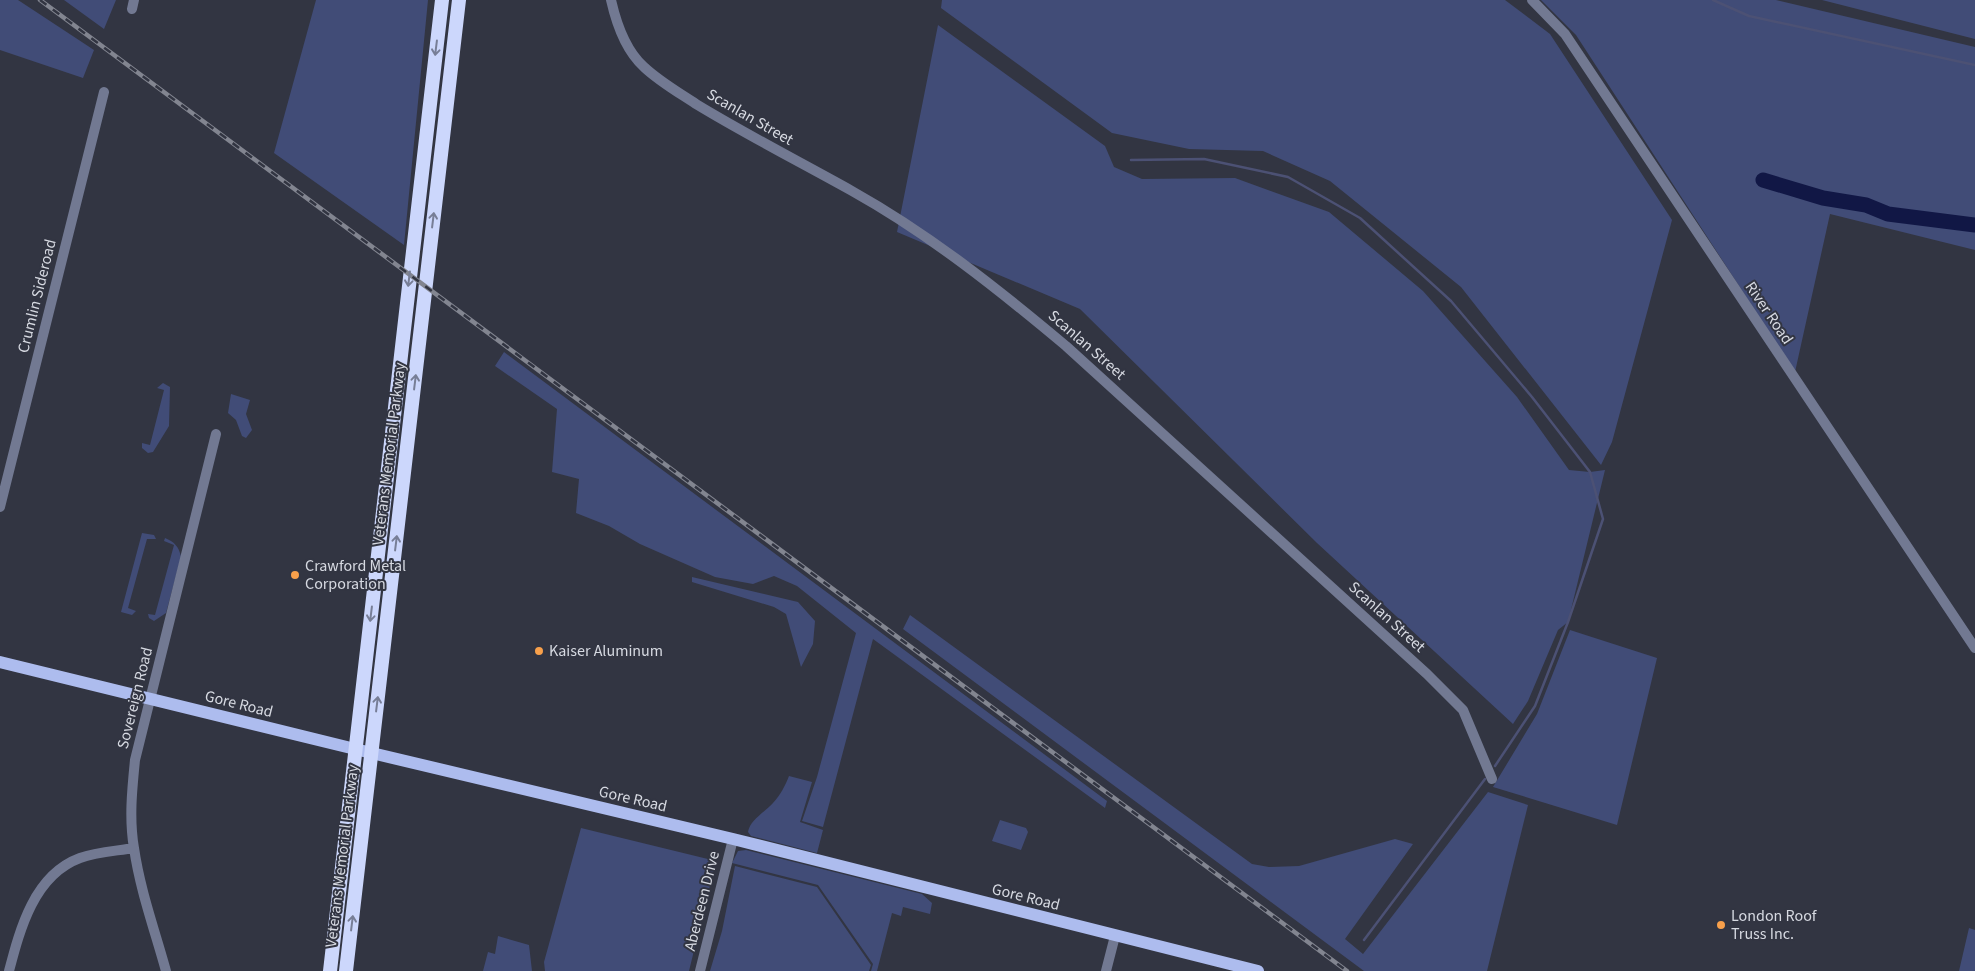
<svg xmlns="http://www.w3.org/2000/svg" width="1975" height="971" font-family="'Source Sans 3',sans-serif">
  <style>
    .green { fill: #414c77 }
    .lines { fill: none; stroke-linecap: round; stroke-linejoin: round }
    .stream { stroke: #4c5174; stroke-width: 2.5 }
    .river { stroke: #111745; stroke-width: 15 }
    .minor { stroke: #727992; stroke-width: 10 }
    .major { stroke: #adbcee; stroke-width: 12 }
    .highway { stroke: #ccd7fc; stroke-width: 14 }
    .rail-casing { stroke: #828590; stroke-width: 4.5 }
    .rail { stroke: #323542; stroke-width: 2.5; stroke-dasharray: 8; stroke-linecap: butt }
    .oneway { stroke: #777e96 }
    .poi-dot { fill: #f8a04b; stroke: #323542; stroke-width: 2 }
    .labels { text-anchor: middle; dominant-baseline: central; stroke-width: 4; stroke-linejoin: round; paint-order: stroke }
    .street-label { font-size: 16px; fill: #d6d9e1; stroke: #323542 }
    .poi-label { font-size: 16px; fill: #d6d9e1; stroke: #323542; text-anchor: start }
  </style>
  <rect width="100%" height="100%" fill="#323542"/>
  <path class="green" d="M0,0H18L94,50L83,78L0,50Z
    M64,0H116L104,29Z
    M316,0H428L404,245L274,153Z
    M942,0H1505L1550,34L1672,220L1612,442L1601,465L1461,287L1330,181L1263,151L1189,149L1112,133L941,8Z
    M1541,0H1776L1975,47V250L1830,214L1795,372L1576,35Z
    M1822,0H1975V39Z
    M938,25L1105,146L1114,167L1142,179L1235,178L1329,212L1423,291L1517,397L1569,470L1590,472L1605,470L1568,622L1558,630L1528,701L1513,724L1317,543L1080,309L897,232Z
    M504,352L1107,801L1105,808L873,639L823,827L802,821L817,777L856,633L797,586L774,576L753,584L715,577L640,544L609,526L576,513L579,479L552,472L557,409L495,366Z
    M163,383L170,387L169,426L153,452L148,453L142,448V443L150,445L164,390L157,388Z
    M231,394L250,400L246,414L252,430L246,438L242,436L236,420L228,413Z
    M142,533L154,535L156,539H147L128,608L136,611L132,615L121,612Z
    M165,538C174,542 179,546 181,557L166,613L154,621L149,618L148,614L155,615L174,545L164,541Z
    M692,577L798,602L815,621L813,644L801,667L786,614L774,607L692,582Z
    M910,615L1252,864L1269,867L1299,866L1395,839L1413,844L1345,939L1363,954L1488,792L1528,805L1487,971H1364L903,629Z
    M1570,630L1657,658L1617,825L1493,787L1537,714Z
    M789,776L812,782L800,822L823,830L817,853L751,836L748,832C750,820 765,812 773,803C781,794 785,786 789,776Z
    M1000,820L1026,828L1028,832L1021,850L992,841Z
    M581,828L716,861L689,971H545L544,962Z
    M746,850L922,894L932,903L930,914L903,907L901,916L892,913L877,971H871L873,964L818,885L732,863L738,851Z
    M735,866L817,887L871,965L869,971H710L722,931Z
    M1969,928L1975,930V971H1959Z
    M498,936L529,945L532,971H483L488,952L495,954Z"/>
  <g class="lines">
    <path class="stream" d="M1713,0L1749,16L1975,65
      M1131,160L1204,159L1288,177L1360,218L1451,301L1532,397L1590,472L1603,519L1568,622L1535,706L1495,766
      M1364,940L1485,779"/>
    <path class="river" d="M1763,180L1823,198L1866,205L1888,214L1975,225"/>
    <path class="minor" d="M611,0C616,22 626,51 644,67C660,82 678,92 696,104C747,135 800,162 852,191C929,234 998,289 1066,346L1427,674L1463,710L1492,779
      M1532,0L1565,34L1975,648
      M132,9L134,0
      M0,507L104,92
      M9,971C20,929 34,875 80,858C96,852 117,851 134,848
      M166,971C155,931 140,890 134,848C129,819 132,790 135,760L216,434
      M700,971L733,839
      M1106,971L1115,936"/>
    <path class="major" d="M0,662L355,749L733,839L1258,971"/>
    <path class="highway" d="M330,971L442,0
      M346,971L459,0"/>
    <defs>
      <path id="rail" d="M40,0L1347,971"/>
    </defs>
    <use href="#rail" class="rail-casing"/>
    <use href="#rail" class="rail"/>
  </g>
  <defs><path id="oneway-shaft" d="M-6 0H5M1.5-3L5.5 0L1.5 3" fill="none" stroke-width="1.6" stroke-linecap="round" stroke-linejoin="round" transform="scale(1.25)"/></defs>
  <g class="oneway">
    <use href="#oneway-shaft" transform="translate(436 48) rotate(97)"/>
    <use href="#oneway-shaft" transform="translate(433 220) rotate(-83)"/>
    <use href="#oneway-shaft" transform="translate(409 279) rotate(97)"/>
    <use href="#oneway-shaft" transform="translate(415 382) rotate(-83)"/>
    <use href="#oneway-shaft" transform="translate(396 543) rotate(-83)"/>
    <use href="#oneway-shaft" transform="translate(371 614) rotate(97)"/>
    <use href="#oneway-shaft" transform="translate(377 704) rotate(-83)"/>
    <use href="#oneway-shaft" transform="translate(352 923) rotate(-83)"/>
  </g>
  <g class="poi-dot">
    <circle cx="295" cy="575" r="5"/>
    <circle cx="539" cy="651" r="5"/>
    <circle cx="1721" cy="925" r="5"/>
  </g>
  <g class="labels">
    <g class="street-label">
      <text transform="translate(750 117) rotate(30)">Scanlan Street</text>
      <text transform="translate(37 296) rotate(-76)">Crumlin Sideroad</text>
      <text transform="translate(1769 313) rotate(56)">River Road</text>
      <text transform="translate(1087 345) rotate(41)">Scanlan Street</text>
      <text transform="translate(389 454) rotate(-83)">Veterans Memorial Parkway</text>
      <text transform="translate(1387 617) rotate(42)">Scanlan Street</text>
      <text transform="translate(135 698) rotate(-76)">Sovereign Road</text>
      <text transform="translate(239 704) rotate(14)">Gore Road</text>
      <text transform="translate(633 799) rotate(13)">Gore Road</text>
      <text transform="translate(342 856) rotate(-83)">Veterans Memorial Parkway</text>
      <text transform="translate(1026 897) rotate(14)">Gore Road</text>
      <text transform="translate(702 901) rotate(-76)">Aberdeen Drive</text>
    </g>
    <g class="poi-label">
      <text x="305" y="566">Crawford Metal<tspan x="305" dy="18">Corporation</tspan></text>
      <text x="549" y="651">Kaiser Aluminum</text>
      <text x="1731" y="916">London Roof<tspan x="1731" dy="18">Truss Inc.</tspan></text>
    </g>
  </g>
</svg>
